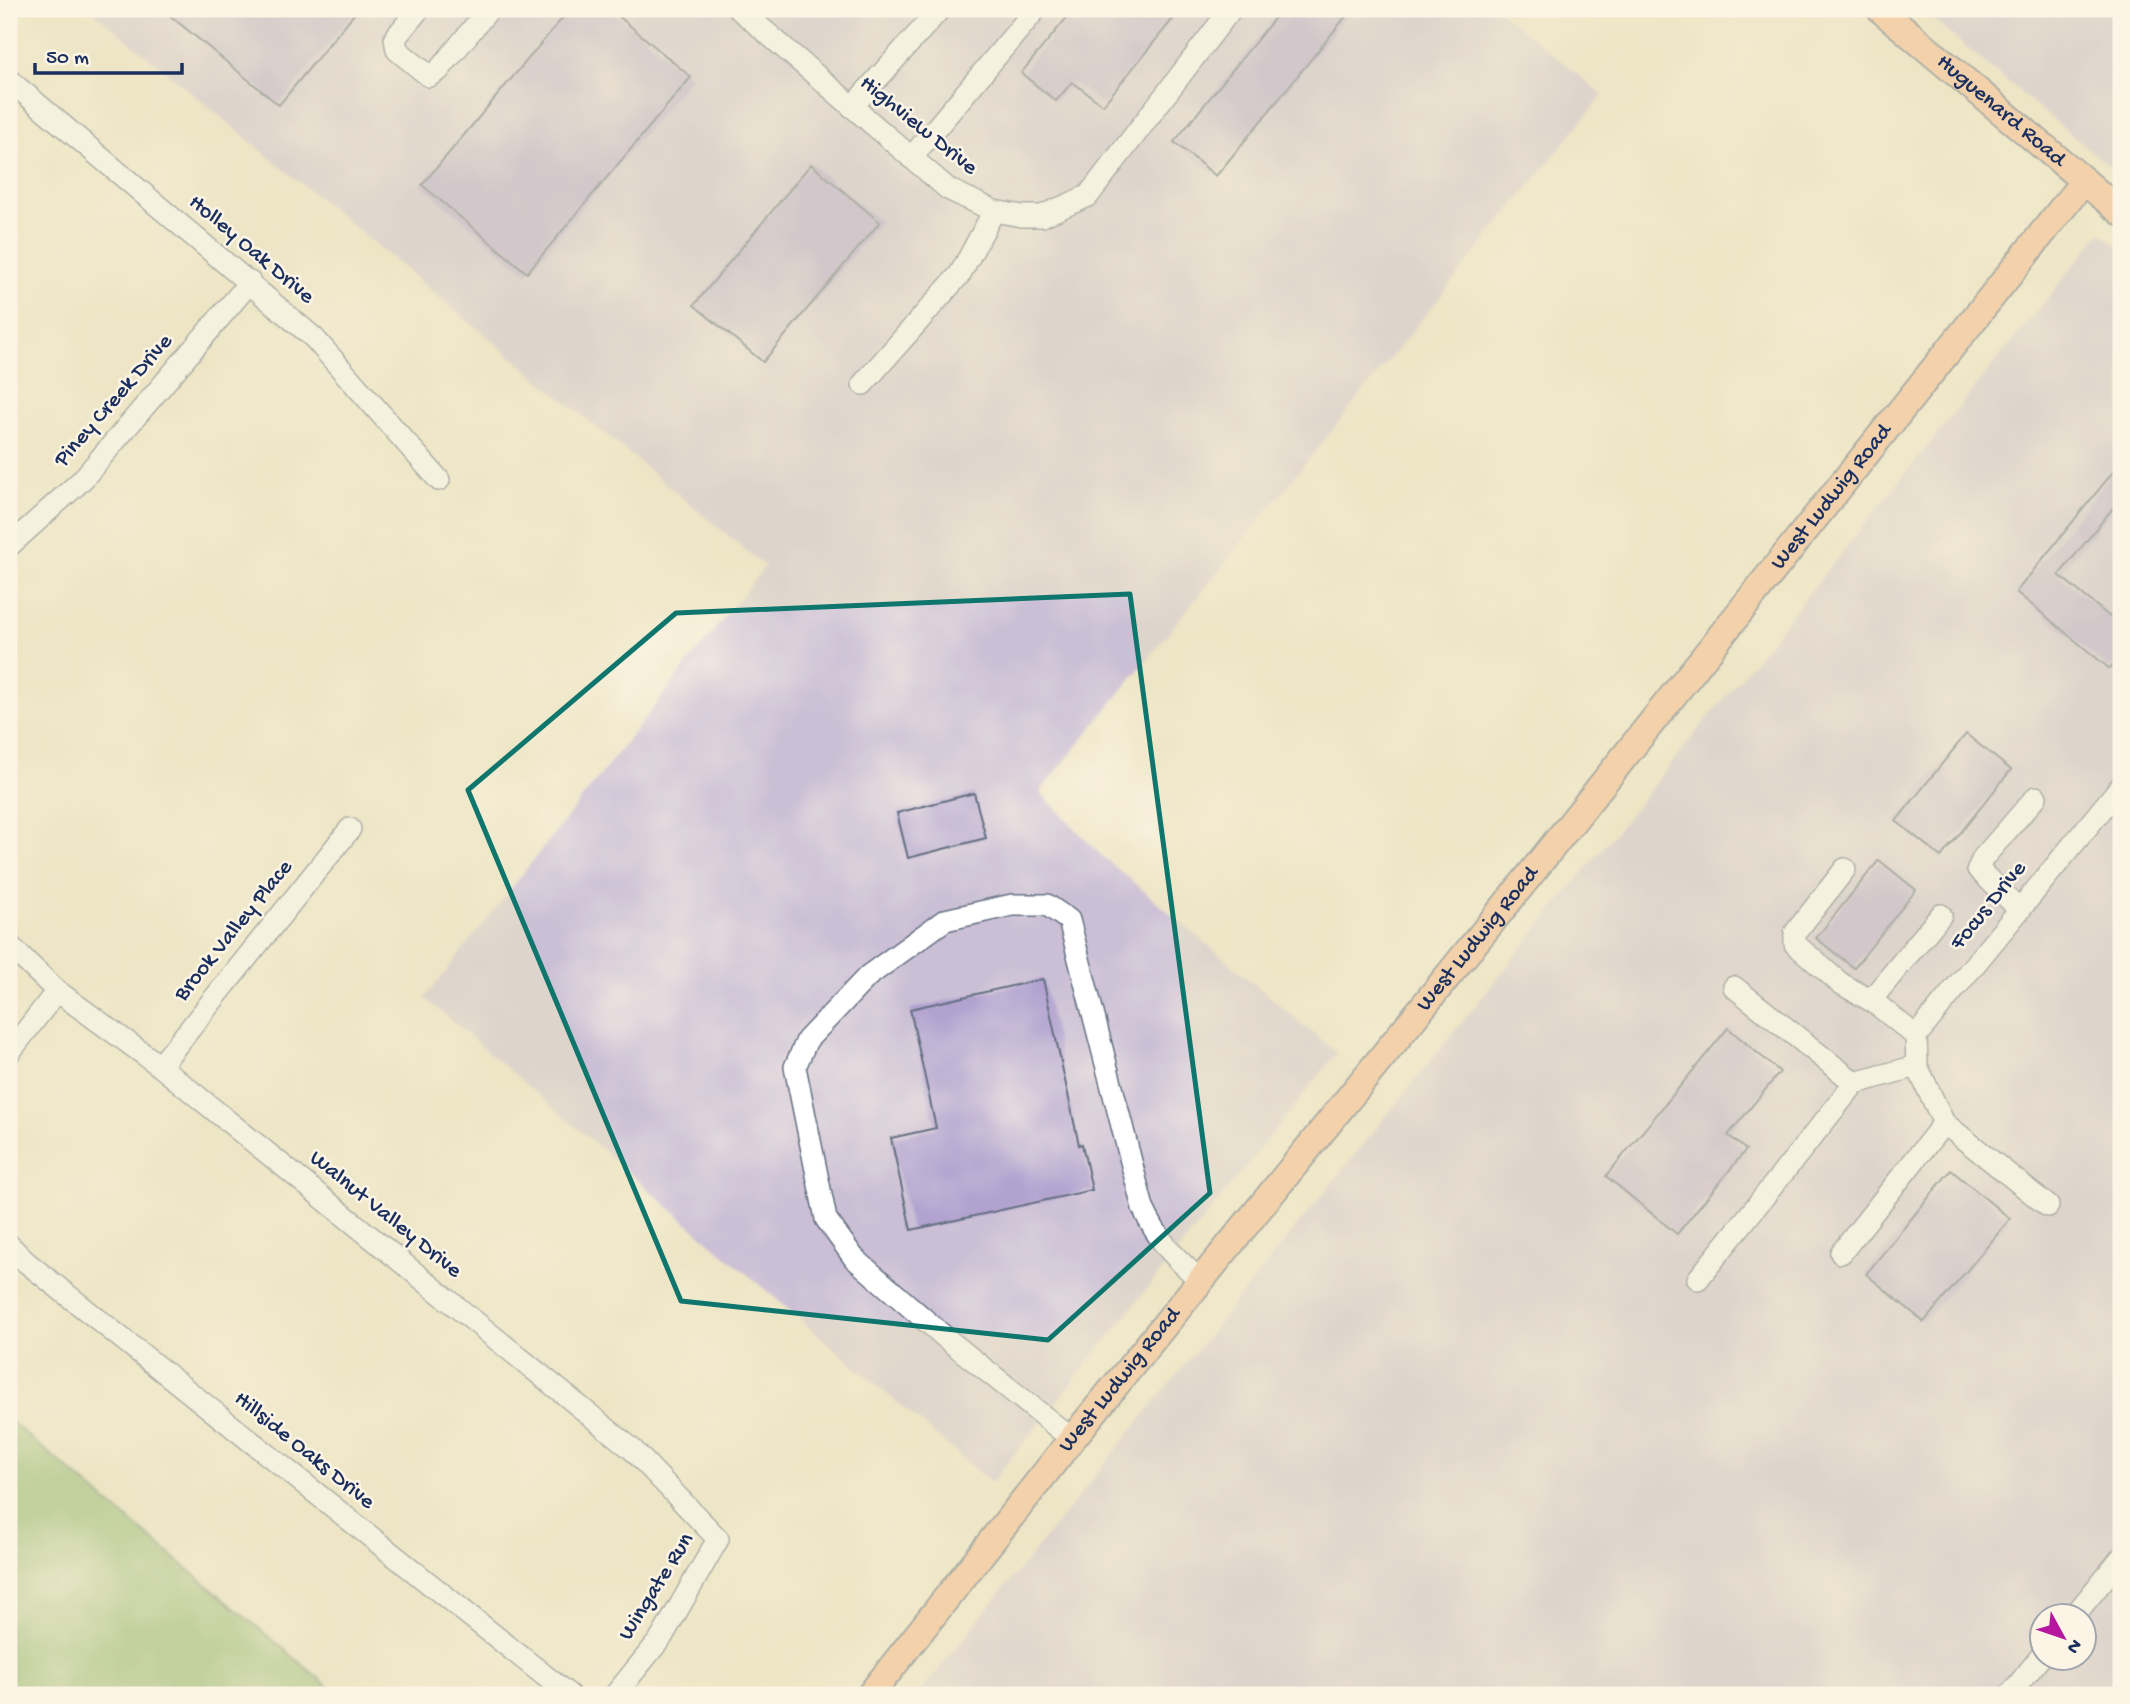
<svg xmlns="http://www.w3.org/2000/svg" width="2130" height="1704" font-family="'Gochi Hand',sans-serif">
  <style>
    .industrial { fill: #cbbfd5; fill-rule: evenodd }
    .forest { fill: #8fb76e; stroke: #557366; stroke-width: 2 }
    .building { fill: #b1a2d0 }
    .lines { fill: none; stroke-linecap: round; stroke-linejoin: round }
    .minor-casing { stroke: #646f82; stroke-width: 24 }
    .major-casing { stroke: #646f82; stroke-width: 30 }
    .minor { stroke: #fff; stroke-width: 21 }
    .major { stroke: #fbbb8c; stroke-width: 26 }
    .marked { fill: none; stroke: #0f766e; stroke-width: 5; stroke-linejoin: round }
    .labels { text-anchor: middle; dominant-baseline: central; stroke-width: 5; stroke-linejoin: round; paint-order: stroke }
    .street-label { font-size: 23px; fill: #1b2f5e; stroke: #fcf5e5 }
  </style>
  <rect width="100%" height="100%" fill="#fcf5e5"/>
  <filter id="ink" filterUnits="userSpaceOnUse"><feTurbulence type="fractalNoise" baseFrequency=".0143" numOctaves="2"/><feDisplacementMap in="SourceGraphic" scale="14" xChannelSelector="R" yChannelSelector="G"/><feConvolveMatrix kernelMatrix="1 2 1 2 8 2 1 2 1" color-interpolation-filters="sRGB"/></filter>
  <filter id="wash" filterUnits="userSpaceOnUse"><feTurbulence type="fractalNoise" baseFrequency=".00686" numOctaves="4" result="noise"/><feDisplacementMap in="SourceGraphic" scale="28" xChannelSelector="R" yChannelSelector="G"/><feGaussianBlur stdDeviation="1.57" result="paint"/><feColorMatrix in="noise" values="0 0 0 0 0 0 0 0 0 0 0 0 0 0 0 0 0 1.4 0 .05"/><feComposite in="paint" operator="in"/></filter>
  <g filter="url(#wash)">
    <rect width="100%" height="100%" fill="#ede5c5"/>
    <path class="industrial" d="M90,9H1497L1603,95L1040,792L1102,856L1337,1053L991,1483L425,998L765,566Z
      M1920,9H2121V176Z
      M2101,232L2121,249V1695H918ZM2042,1616H2084V1658H2042Z"/>
    <path class="forest" d="M9,1420L339,1695H9Z"/>
    <g id="blocks">
      <path class="building" d="M162,9H358L279,105Z
        M570,9H610L691,77L527,273L422,185Z
        M1074,9H1181L1103,105L1072,82L1056,101L1021,73Z
        M1282,9H1352L1216,176L1174,142Z
        M811,164L880,222L763,362L694,305Z
        M2121,462V498L2059,575L2121,626V655L2110,669L2016,592Z
        M1966,734L2011,770L1941,857L1896,821Z
        M974,793L986,838L908,858L897,813Z
        M1879,860L1916,890L1854,968L1816,938Z
        M1043,979L1079,1145L1082,1144L1092,1190L911,1230L891,1138L936,1128L910,1009Z
        M1728,1028L1780,1072L1728,1135L1746,1150L1677,1234L1606,1176Z
        M1951,1170L2010,1219L1924,1322L1866,1274Z"/>
    </g>
  </g>
  <g filter="url(#ink)">
    <use href="#blocks" fill-opacity="0" stroke="#646f82" stroke-width="2"/>
    <g class="lines">
      <defs>
        <path id="minor" d="M419,9L395,38L397,50L429,76L439,70L489,9
          M739,9L948,189L994,211L1022,216H1042L1088,196L1231,9
          M9,80L314,338L439,480
          M852,107L940,9
          M911,158L1036,9
          M863,384L960,274L994,211
          M9,546L82,480L250,282
          M1845,869L1795,933V944L1840,983L1875,1003
          M2020,910L1978,869L1983,858L2036,797
          M9,945L57,991L160,1066L633,1450L718,1539L662,1637L615,1695
          M1734,987L1855,1083
          M1916,1036L1875,1003V995L1941,915
          M9,1053L57,991
          M160,1066L350,829
          M2048,1206L1944,1123L1917,1066L1916,1036L2121,786
          M9,1245L26,1262L569,1695
          M1841,1253L1944,1123
          M1698,1279L1855,1083L1917,1066
          M1072,1439L947,1339L854,1258L826,1219L795,1067L807,1040L868,976L945,920L1012,905H1047L1069,920L1143,1208C1158,1241 1174,1257 1201,1281
          M2074,1616L2121,1558
          M2010,1695L2042,1655"/>
        <g id="major">
          <path id="s1" d="M1880,9L2121,212"/>
          <path id="s2" d="M870,1695L1072,1439L1529,876L2084,181"/>
        </g>
      </defs>
      <use href="#minor" class="minor-casing"/>
      <use href="#major" class="major-casing"/>
      <use href="#minor" class="minor"/>
      <use href="#major" class="major"/>
    </g>
  </g>
  <path d="M0 0H2130V1704H0ZM1130,594L1210,1193L1048,1340L681,1301L468,790L676,613Z" fill="#ede5c5" fill-opacity=".55" fill-rule="evenodd"/>
  <path class="marked" d="M1130,594L1210,1193L1048,1340L681,1301L468,790L676,613Z"/>
  <g class="labels">
    <g class="street-label">
      <text stroke="none"><textPath href="#s1" startOffset="158">Huguenard Road</textPath></text>
      <text transform="translate(918 126) rotate(39)">Highview Drive</text>
      <text transform="translate(251 250) rotate(40)">Holley Oak Drive</text>
      <text transform="translate(114 401) rotate(-49)">Piney Creek Drive</text>
      <text stroke="none"><textPath href="#s2" startOffset="1536">West Ludwig Road</textPath></text>
      <text transform="translate(1989 906) rotate(-51)">Focus Drive</text>
      <text transform="translate(234 931) rotate(-51)">Brook Valley Place</text>
      <text stroke="none"><textPath href="#s2" startOffset="970">West Ludwig Road</textPath></text>
      <text transform="translate(385 1215) rotate(39)">Walnut Valley Drive</text>
      <text stroke="none"><textPath href="#s2" startOffset="402">West Ludwig Road</textPath></text>
      <text transform="translate(304 1451) rotate(39)">Hillside Oaks Drive</text>
      <text transform="translate(657 1587) rotate(-58)">Wingate Run</text>
    </g>
  </g>
  <rect width="2130" height="1704" fill="none" stroke="#fcf5e5" stroke-width="35"/>
  <g transform="translate(2063 1637) rotate(130)"><circle r="33" fill="#fcf5e5" stroke="#a2a6af" stroke-width="2"/>
  <path d="M0-5L12 26L0 18L-12 26Z" fill="#b5179e"/>
  <text y="-10" font-size="19" font-weight="bold" text-anchor="middle" fill="#1b2f5e">N</text>
  </g>
  <path d="M35 63v10h147v-10" fill="none" stroke="#1b2f5e" stroke-width="3.5"/>
  <text x="46" y="63" font-size="21" fill="#1b2f5e" stroke="#fcf5e5" stroke-width="5" paint-order="stroke">50 m</text>
</svg>
